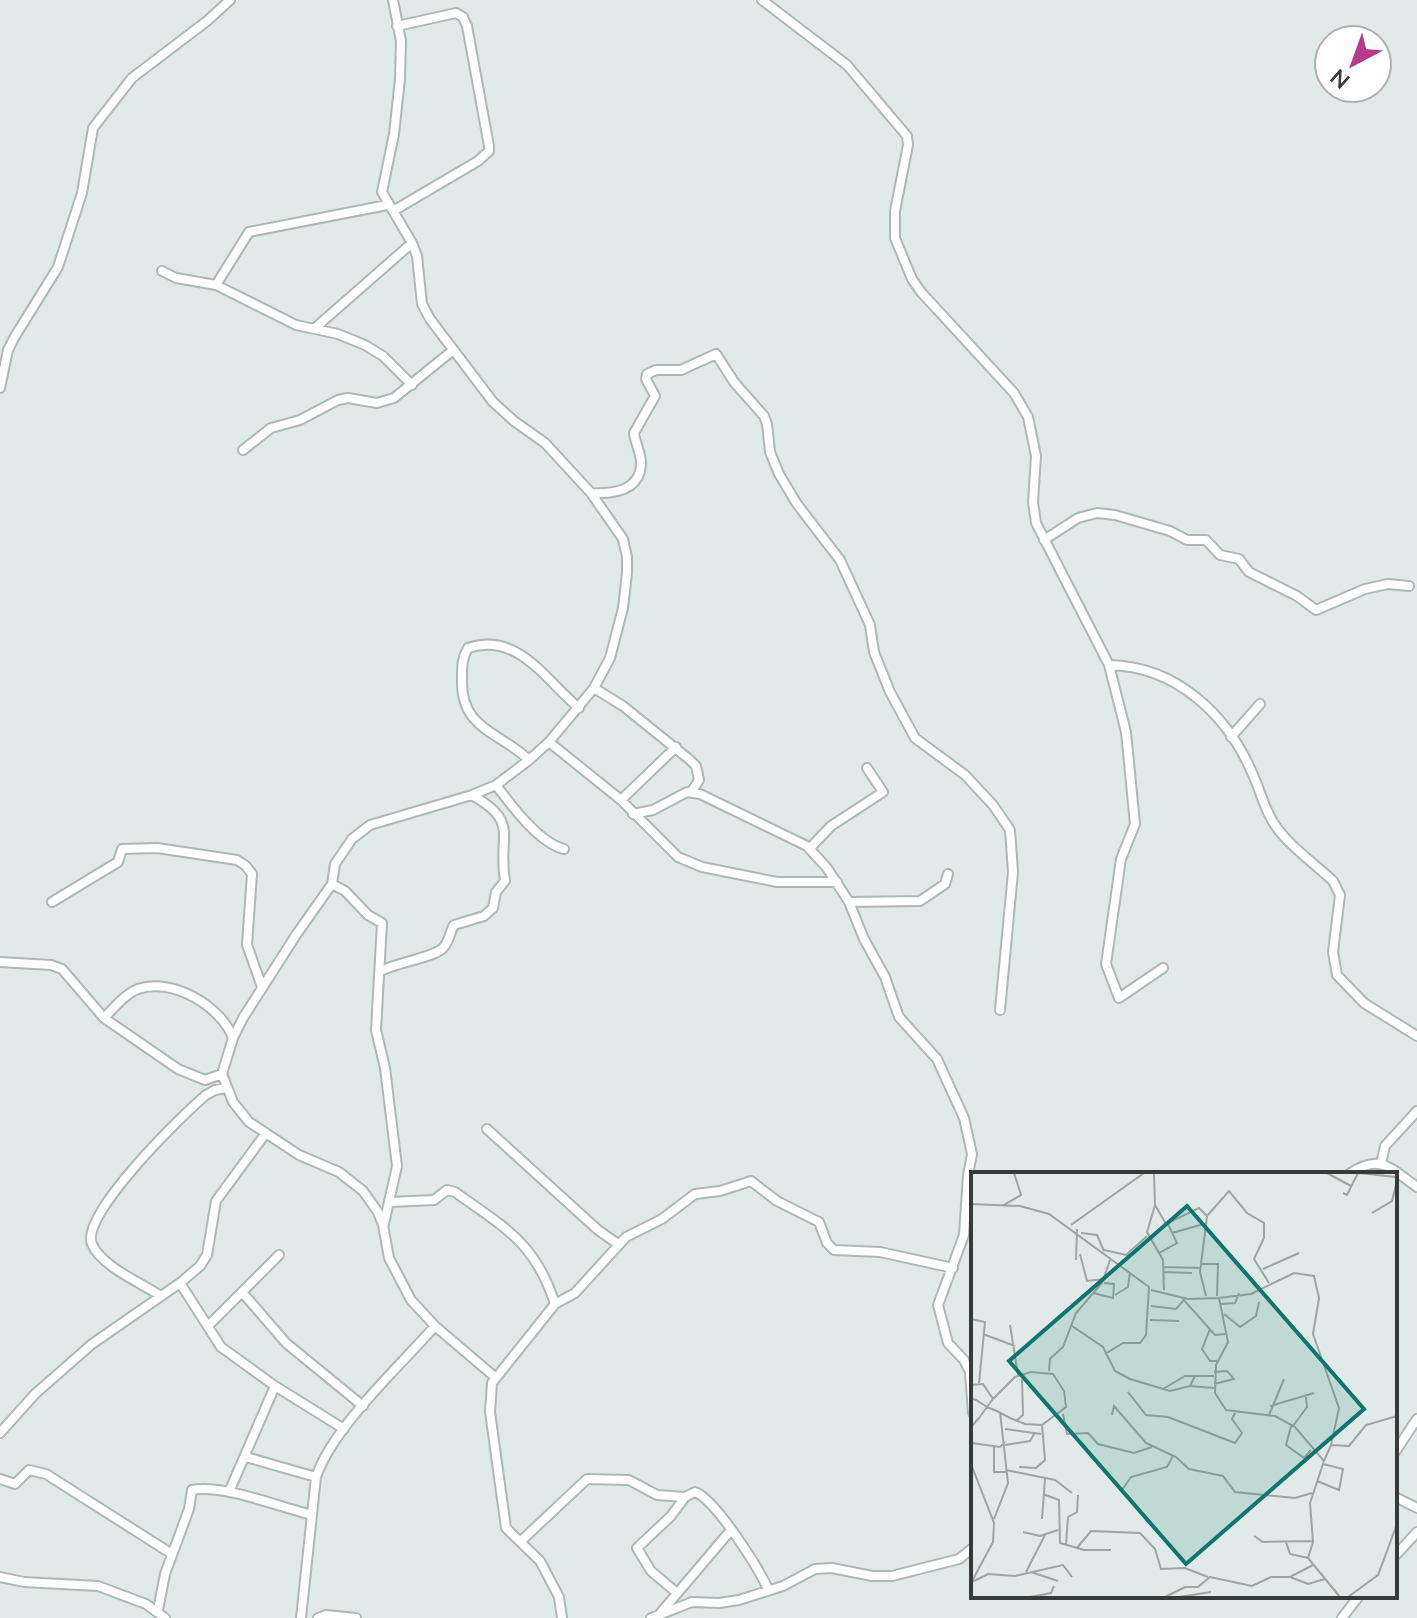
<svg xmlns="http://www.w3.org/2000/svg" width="1417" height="1618" font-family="'Nunito Sans',sans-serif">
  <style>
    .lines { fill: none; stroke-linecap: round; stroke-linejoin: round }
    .minor-casing { stroke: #afb8b5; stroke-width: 12 }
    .minor { stroke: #fff; stroke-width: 8 }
    .inset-road { fill: none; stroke: #9da4a2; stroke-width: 2 }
    .view { fill: #0f766e; fill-opacity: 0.15; stroke: #0f766e; stroke-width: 4 }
    .inset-edge { fill: none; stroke: #373a39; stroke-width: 4 }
  </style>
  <rect width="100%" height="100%" fill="#e1eae8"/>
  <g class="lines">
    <defs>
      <path id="minor" d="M393,0L401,41L400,79L394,134L382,192L412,243L417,256L422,304L430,319L493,402L514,421L545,443L591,493L623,539L627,557V573L623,608L610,658L594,688L549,742L529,760L496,785L472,795L370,825L352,839L335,864L332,884L296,935L243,1018L233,1038L222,1074L233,1102L249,1122L299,1155L339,1172L363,1191L378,1212L383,1225L389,1258L411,1300L435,1326L496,1378
        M762,0L847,65L907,136L908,145L895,211V238L912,279L921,292L1014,393L1028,417L1036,456L1033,502L1036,523L1109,665L1126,732L1135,824L1121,859L1106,964L1119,998L1163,968
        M393,211L478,161L489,151V146L467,26L463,17L456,13L397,26
        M162,271L176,278L216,285L296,325L338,334L365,345L383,356L412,385
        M216,285L249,232L387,205
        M315,328L412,243
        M0,388L8,350L14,338L58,267L82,193L93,128L132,78L207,21L230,0
        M243,450L271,428L300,420L338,400L348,398L377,403L394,398L452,351
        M591,493C611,494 639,492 641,465C642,455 635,443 634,433L655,396L646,379L647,374L656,370H681L716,354L734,382L764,416L767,424L770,452L779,474L797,504L840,560L870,625L874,652L890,692L915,738L965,775L993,805L1010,830L1013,872L1000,1010
        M1044,540L1078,518L1097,513L1115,515L1170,531L1187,540H1206L1220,555L1239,559L1249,572L1297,596L1316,610L1365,589L1388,584L1409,586
        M1109,665C1176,666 1228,715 1253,775C1261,792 1264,809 1275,825C1288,845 1315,864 1333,881L1340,895L1333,952L1337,975L1364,1003L1417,1036
        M594,688L623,706L690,760L696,766L699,780L692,791
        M1231,737L1260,704
        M549,742L621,800L678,857L702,867L777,882H837
        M529,760C499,731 460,730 462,678C462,666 462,658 468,648C518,631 546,681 579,708
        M496,785C511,805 539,843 564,849
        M621,800L676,747
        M633,814L653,810L687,792L700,794L807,846L827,868L849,902L864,939L885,977L899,1017L937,1059L964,1118L972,1154L968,1175L964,1235L938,1305L948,1343L964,1360L970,1372L973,1413
        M810,848L831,826L883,792L867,768
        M332,884L345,891L368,915L382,923L376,1030L385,1068L397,1166L384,1224
        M52,902L118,862L122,849L157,848L237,860L246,866L252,874L247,945L262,987
        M849,902L920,901L945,884L948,874
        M0,962L51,965L62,969L104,1018L178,1069L205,1080L222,1074
        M381,971C395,963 435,957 443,948C449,942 450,932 454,925L484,916L493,908L496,892L505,881C497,835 521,823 472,795
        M104,1018C114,1008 125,994 138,989C172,977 221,1006 233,1038
        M487,1129L598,1230L618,1244
        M1381,1164L1385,1146L1417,1111
        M1349,1174C1381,1153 1390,1168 1417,1187
        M390,1202L434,1200L447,1190L455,1192C505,1228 535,1242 555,1304
        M180,1283L221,1347L275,1386L344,1429
        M242,1292L286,1343L363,1406
        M161,1296C141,1283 101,1266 92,1244C79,1216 182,1115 206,1095L215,1090L226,1088
        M208,1326L279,1255
        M0,1433L35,1394L92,1344L180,1283L200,1266L207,1255L216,1201L266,1133
        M1395,1452L1417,1419
        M246,1457L316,1477
        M0,1479L15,1484L29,1470L46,1474L172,1554
        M229,1492L275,1386
        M1395,1497L1417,1508
        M521,1541L587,1479L629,1480L657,1495L685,1497
        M1395,1556L1417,1532
        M0,1577L24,1582L98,1586L146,1604L165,1618
        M677,1593L651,1571L637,1548L671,1516L685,1497L695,1492C715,1499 758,1567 768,1589
        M158,1610L165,1574L189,1509L192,1490C224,1484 279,1507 312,1515
        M658,1616L731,1530
        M301,1618L316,1477C333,1427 399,1367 435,1326
        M318,1618L326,1615L356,1618
        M562,1618L559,1597L540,1561L506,1528L490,1412L492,1383L555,1304L575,1293L626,1237L662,1219L695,1194L720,1191L751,1181L777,1201L819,1222L827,1243L834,1250L880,1252L953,1268
        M651,1618L692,1602L719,1603L739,1600L783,1586L815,1569L832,1568L872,1576H892L959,1559L973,1548
        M1342,1618L1359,1596"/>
    </defs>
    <use href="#minor" class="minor-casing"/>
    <use href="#minor" class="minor"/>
  </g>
  <g transform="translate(971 1172)">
    <rect width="426" height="426" fill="#e1eae8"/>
    <path class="inset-road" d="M183,1L184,33L176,60L192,88L193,118M356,1L380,14M388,1L425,5M372,21L376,23L387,1M0,32L49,34L78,42L178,115L175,163L169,171H152L134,182M184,33L195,52L228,36L236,44M31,34L50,23L43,1M401,41L421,29L426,9M100,53L173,1M110,61L126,63L133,79M201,61L236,51M133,78L155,83L176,64M188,81L206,71L197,52M109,82L116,109L133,107M105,88L106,57M231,92H247L246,124M193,95L230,96M292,97L328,81M193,100L221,101M180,118L217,127L248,126L280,122L323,101L343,104L348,126L342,162L368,236L360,273M122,121L142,126L143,112L133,111M144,123L157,115L159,100M235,124L229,100L236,44L258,19L276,41L293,51V66L283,87L298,111M211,126L244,163L254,162M248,126L257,170L245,193L244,221L255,238L304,244L324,255L353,289L339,331L342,370L337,386L369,425M250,132L264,131L268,121M180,134L205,137L212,129M253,142L269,155L285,144L288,130M0,147L14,150L8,211M179,148L208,149M39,153L47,203M101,154L132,175L144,199L159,207L199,219L219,214L224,204M239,157L231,177L239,189H246M12,162L44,174M78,199L79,187L92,175L105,141L131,111L139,88M243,212L263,207L256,199L243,200M0,213L12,212L22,227M219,214L243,216M192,217L214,204H243M157,220L175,243L197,245L264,271L271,261L261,247L264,241M0,226L5,228L16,235L18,236L26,239L39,246L54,252L71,253L95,235L93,219L82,202L60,200L44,205L22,227L16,235L8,246L0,255M299,234L343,221M92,242L96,262L117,261L127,272L163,281L181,275M141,243L143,234L175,271L205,285L218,297L252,304L264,320L324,326L341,321M298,243L313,207M45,249L52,243L51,207M320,254L315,273L333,286L340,278M322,254L336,235L335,225M34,257L70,262M0,260V292L23,351L22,370L0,411M1,271L29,275L34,270M34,273L59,269L63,262M23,275V300H35M353,289L360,273L378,274L395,253L426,244M48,295L65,296L74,288L71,253M35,298L84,308L101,321M346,309L368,318L372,297L352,292M151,318L160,305L196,295L202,284M72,322L88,328L89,371L113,378H140M23,347L37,311L29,240M71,347L74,307M52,360L69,364L87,358M283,364L292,370L341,369M315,370L319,382L337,386M95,373L97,345L106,340L107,323M106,376L120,359L169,361L184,377L190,397L214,396L237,405M55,400L74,363M60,400L87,409M319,405L337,412L354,407M1,410L17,402L44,404L92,393L101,405M59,425L80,421L83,414M194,425L214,415H227L239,405L281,414L300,405H319L342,393M208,425L240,420M377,425L407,403L426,352"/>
    <path class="view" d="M216,34L393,237L215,392L38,189Z"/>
    <rect width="426" height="426" class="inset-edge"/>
  </g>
  <g transform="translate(1353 64) rotate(221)"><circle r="38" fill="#ffffff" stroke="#afb0b0" stroke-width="2"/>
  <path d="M0-6L14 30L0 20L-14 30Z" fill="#b53b8f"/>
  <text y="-12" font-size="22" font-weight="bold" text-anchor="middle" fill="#373a39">N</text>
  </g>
</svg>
